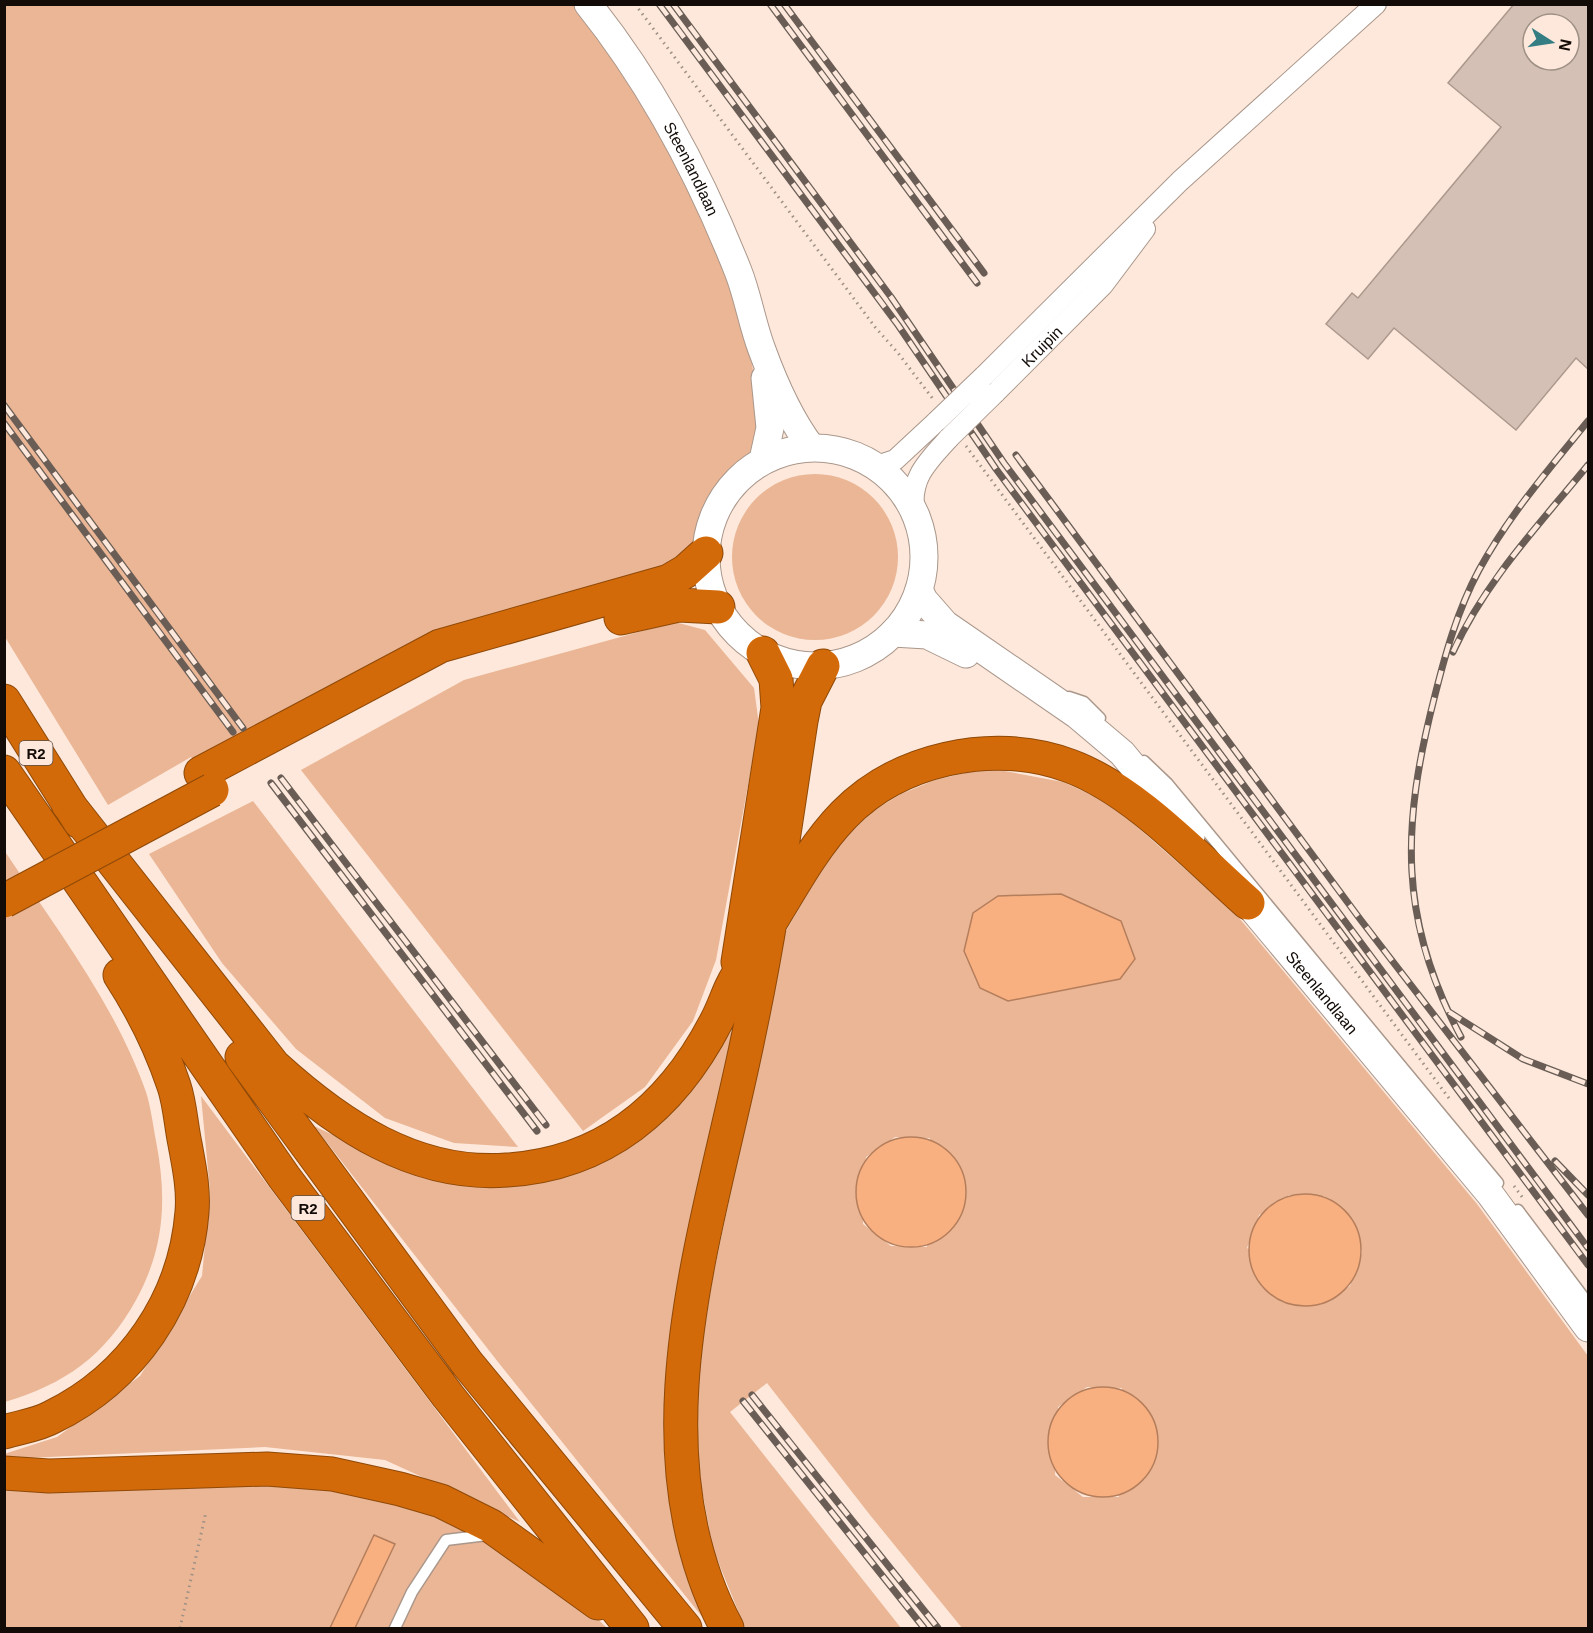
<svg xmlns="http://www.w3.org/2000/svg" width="1593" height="1633" font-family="Arial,sans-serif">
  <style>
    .green { fill: #eab695; fill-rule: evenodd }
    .water { fill: #f9b081; stroke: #b47e5c; stroke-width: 1.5 }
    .building { fill: #d4c0b4; stroke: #ac988d; stroke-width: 1.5; fill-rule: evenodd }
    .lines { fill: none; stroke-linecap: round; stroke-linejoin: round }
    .service-casing { stroke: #aa978b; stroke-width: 13 }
    .minor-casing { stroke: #aa978b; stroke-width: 22 }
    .secondary-casing { stroke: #aa978b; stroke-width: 29 }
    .motorway-casing { stroke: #8f4908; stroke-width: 35 }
    .path { stroke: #9f9086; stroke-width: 3; stroke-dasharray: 1.5 4.5; stroke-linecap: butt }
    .service { stroke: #fff; stroke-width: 10 }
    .minor { stroke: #fff; stroke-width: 20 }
    .secondary { stroke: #fff; stroke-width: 27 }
    .motorway { stroke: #d36a09; stroke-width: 33 }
    .rail-casing { stroke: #695d55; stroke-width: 7 }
    .rail { stroke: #fde8db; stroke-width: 4.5; stroke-dasharray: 14; stroke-linecap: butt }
    .minor-bridge-casing { stroke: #aa978b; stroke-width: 22; stroke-linecap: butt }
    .motorway-bridge-casing { stroke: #8f4908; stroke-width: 35; stroke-linecap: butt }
    .minor-bridge { stroke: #fff; stroke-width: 20 }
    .motorway-bridge { stroke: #d36a09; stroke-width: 33 }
    .labels { text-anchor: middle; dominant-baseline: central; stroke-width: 4.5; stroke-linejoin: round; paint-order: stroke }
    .shield { fill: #fde8db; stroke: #584d47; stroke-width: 1.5 }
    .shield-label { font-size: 15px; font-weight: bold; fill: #120b07 }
    .street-label { font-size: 16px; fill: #120b07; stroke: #fde8db }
  </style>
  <rect width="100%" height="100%" fill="#fde8db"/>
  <path class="green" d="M4,5H573C655,108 779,317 753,453C734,466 716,482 706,504C700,515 699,541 693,549C689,553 684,557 679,561L195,763L191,757L108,805L5,637Z
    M732 557a83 83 0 1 1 166 0a83 83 0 1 1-166 0Z
    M675,622L705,630L754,688L759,725L716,960L693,1021L645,1087L583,1131L301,770L464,680Z
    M999,770L1063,782L1094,796L1126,817L1235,913L1477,1204L1588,1356V1628H962L870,1515L767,1383L730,1412L901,1628H745L713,1549L698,1468L695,1404L703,1338L713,1277L785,933L820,871L843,840L873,811L901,794L935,780L970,772ZM973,913L1062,990L1008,1001L980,988L964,951ZM895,1137L930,1138L927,1247L891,1246L863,1224L866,1157ZM1289,1195L1324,1196L1352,1218L1362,1252L1350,1286L1320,1305L1247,1248L1259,1215ZM1087,1387L1122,1388L1119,1497H1083L1055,1475L1058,1407Z
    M253,801L518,1147L454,1143L385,1118L296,1049L222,963L149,854Z
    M4,850C55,927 115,1004 146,1092C151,1108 153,1125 156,1141C167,1198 165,1247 136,1300C105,1356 65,1384 5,1402Z
    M735,1027L667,1370L669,1489L704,1619L498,1362L314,1126L423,1178L511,1187L595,1163L661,1121Z
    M201,1096L520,1522L385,1460L265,1447L5,1459L4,1454L57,1437L140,1376L202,1276L210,1191Z
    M266,1481C310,1485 355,1487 397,1501C470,1523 553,1575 607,1628H355L395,1545L374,1535L330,1628H5V1486Z"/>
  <path class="water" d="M1061,894L1121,921L1135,959L1120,979L1008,1001L980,988L964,951L973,913L998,896Z
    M856 1192a55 55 0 1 1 110 0a55 55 0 1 1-110 0Z
    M1249 1250a56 56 0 1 1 112 0a56 56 0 1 1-112 0Z
    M1048 1442a55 55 0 1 1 110 0a55 55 0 1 1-110 0Z
    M374,1535L395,1544L355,1628H330Z"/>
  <path class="building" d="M1514,4H1588V369L1576,358L1516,430L1394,328L1368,359L1326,324L1352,293L1358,298L1501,127L1448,83ZM1533,24H1569V60H1533Z"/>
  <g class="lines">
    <defs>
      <path id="service" d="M1069,697L1084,702L1100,718
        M1144,761L1167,783L1498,1183
        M1518,1210L1588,1303
        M395,1628L412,1592L446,1540L487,1535"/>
      <g id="minor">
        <path d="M984,376L1180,181L1376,4"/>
        <path id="s1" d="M995,393L1103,285L1145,229"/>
        <path d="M877,466L895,460L937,421"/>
        <path d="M914,510C910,477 929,460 949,438"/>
      </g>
      <g id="secondary">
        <path id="s2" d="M588,4C653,85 700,175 738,271C748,296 752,324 762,350C774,383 790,419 811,447"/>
        <circle cx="815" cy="557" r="109"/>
        <path d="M763,460L770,428L765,378"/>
        <path d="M919,590L924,600L945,624L1077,715L1122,753L1191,836"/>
        <path d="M893,633L927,635L966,654"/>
        <path id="s3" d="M1235,888L1490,1194L1588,1328"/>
      </g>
      <path id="motorway" d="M621,618L679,605L718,607
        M4,701L80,822
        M4,772L284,1177L448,1396L632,1628
        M201,773L440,646L669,581L686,571L706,553
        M68,804L274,1066C339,1125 415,1177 507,1170C604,1164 672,1107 716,1022C722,1011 726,999 731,988C742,965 758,945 770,923C817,844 849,781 947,759C987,750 1031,751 1070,766C1135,790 1196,857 1248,903
        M738,962L778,708L776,679L763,653
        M242,1057L467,1363L685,1628
        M4,1432C20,1427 38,1425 52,1417C132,1378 185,1300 192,1212C194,1189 189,1166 185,1144C181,1125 180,1104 174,1086C161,1047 142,1009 120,975
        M4,1473L49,1476L267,1469L332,1474L400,1489L441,1501L491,1526L598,1603
        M727,1628C629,1444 711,1223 749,1033C771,930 785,825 801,721L805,701L823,666"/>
    </defs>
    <use href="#service" class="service-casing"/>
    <use href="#minor" class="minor-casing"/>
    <use href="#secondary" class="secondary-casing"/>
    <use href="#motorway" class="motorway-casing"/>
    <path class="path" d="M635,4L875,327L898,353L933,399
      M966,446L1451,1101
      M1514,1186L1523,1198
      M180,1628L206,1512"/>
    <use href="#service" class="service"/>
    <use href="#minor" class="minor"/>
    <use href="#secondary" class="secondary"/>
    <use href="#motorway" class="motorway"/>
    <defs>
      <path id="rail" d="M659,4L898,325L996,469L1588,1265
        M673,4L891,297L1004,463L1588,1248
        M770,4L977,283
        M784,4L984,273
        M4,405L243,728
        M4,423L233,732
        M1016,455L1360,919L1588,1215
        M1453,652C1486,580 1539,525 1588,465
        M281,778L546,1125
        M271,783L537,1131
        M1449,1012L1523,1059L1588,1084
        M1461,1037C1398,919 1402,825 1434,699C1445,655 1457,611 1479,570C1509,515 1549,469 1588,421
        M1555,1161L1588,1195
        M752,1395L938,1628
        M743,1401L924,1628"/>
    </defs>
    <use href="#rail" class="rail-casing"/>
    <use href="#rail" class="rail"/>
    <defs>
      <path id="minor-bridge" d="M937,421L984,376
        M949,438L995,393"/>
      <path id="motorway-bridge" d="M4,901L212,790"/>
    </defs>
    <use href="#minor-bridge" class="minor-bridge-casing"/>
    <use href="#motorway-bridge" class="motorway-bridge-casing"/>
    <use href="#minor-bridge" class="minor-bridge"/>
    <use href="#motorway-bridge" class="motorway-bridge"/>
  </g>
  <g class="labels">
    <g class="shield">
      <rect x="19.5" y="741" width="33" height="24" rx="4.5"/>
      <rect x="291.5" y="1196" width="33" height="24" rx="4.5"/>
    </g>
    <g class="shield-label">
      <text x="36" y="753">R2</text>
      <text x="308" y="1208">R2</text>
    </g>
    <g class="street-label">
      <text stroke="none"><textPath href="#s2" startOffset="195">Steenlandlaan</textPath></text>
      <text stroke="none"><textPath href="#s1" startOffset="66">Kruipin</textPath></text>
      <text stroke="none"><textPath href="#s3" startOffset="136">Steenlandlaan</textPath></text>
    </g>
  </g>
  <rect width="1593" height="1633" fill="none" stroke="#120b07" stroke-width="12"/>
  <g transform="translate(1551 42) rotate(102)"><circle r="28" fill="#fde8db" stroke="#9f9086" stroke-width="1.5"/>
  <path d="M0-4.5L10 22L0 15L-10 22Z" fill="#347d83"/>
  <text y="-9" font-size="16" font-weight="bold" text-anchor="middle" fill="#120b07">N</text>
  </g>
</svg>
